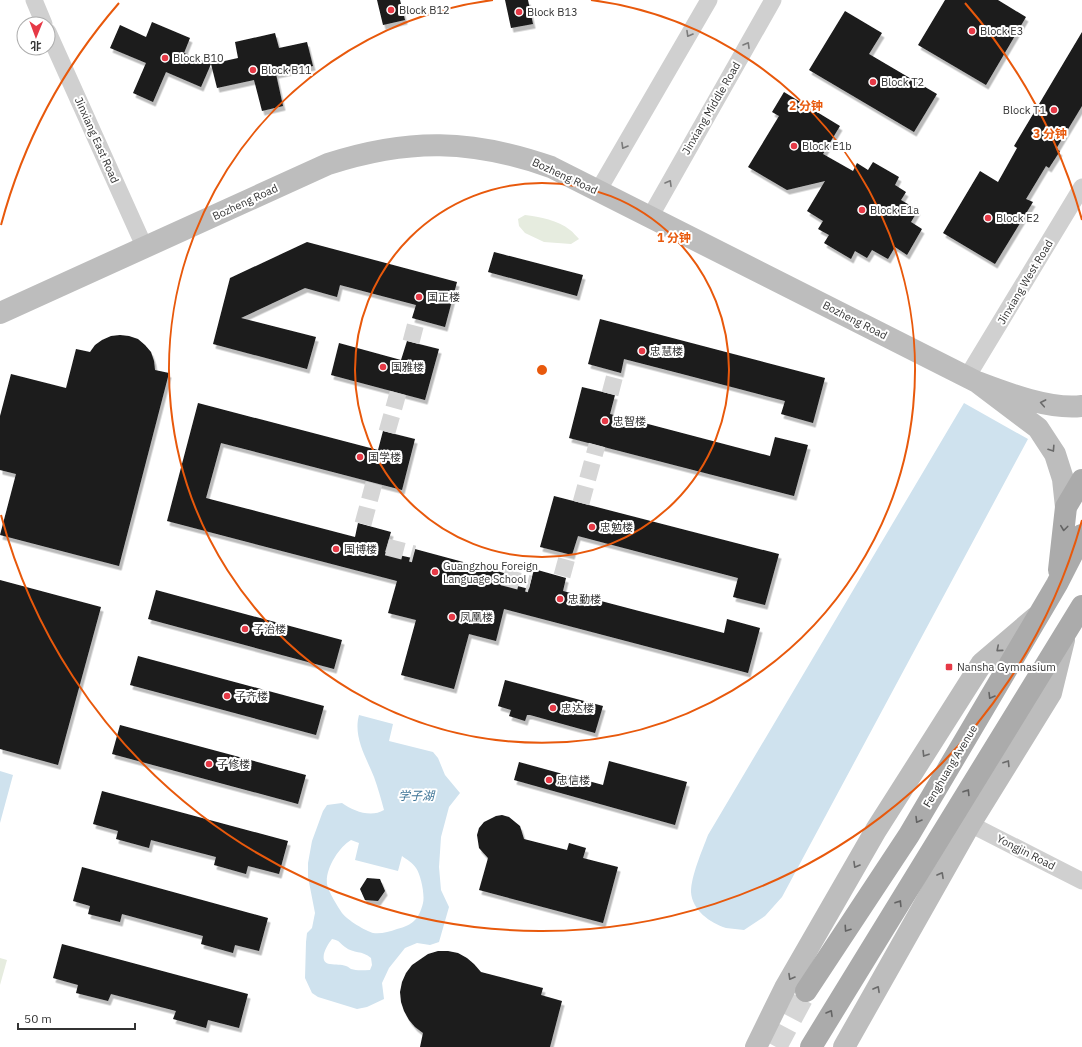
<svg xmlns="http://www.w3.org/2000/svg" width="1082" height="1047" font-family="'IBM Plex Sans','Noto Sans SC',sans-serif">
  <style>
    .green { fill: #e6ecdf }
    .water { fill: #cfe2ee; fill-rule: evenodd }
    .building { fill: #1a1a1a; filter: url(#shadow) }
    .lines { fill: none; stroke-linecap: round; stroke-linejoin: round }
    .street-tunnel { stroke: #d6d6d6; stroke-width: 17; stroke-dasharray: 17 8; stroke-linecap: butt }
    .primary-tunnel { stroke: #d6d6d6; stroke-width: 22; stroke-dasharray: 22 11; stroke-linecap: butt }
    .street { stroke: #d0d0d0; stroke-width: 17 }
    .secondary { stroke: #bdbdbd; stroke-width: 22 }
    .primary { stroke: #ababab; stroke-width: 22 }
    .oneway { stroke: #7a7a7a }
    .oneway2 { stroke: #6a6a6a }
    .oneway3 { stroke: #636363 }
    .ring { fill: none; stroke: #e8590c; stroke-width: 2 }
    .poi-dot { fill: #e63946; stroke: #fff; stroke-width: 1.5 }
    .labels { text-anchor: middle; dominant-baseline: central; stroke-width: 4; stroke-linejoin: round; paint-order: stroke }
    .poi-label { font-size: 11px; fill: #333; stroke: #fff; text-anchor: start }
    .street-label { font-size: 11px; fill: #333; stroke: #fff }
    .water-label { font-size: 12px; font-style: italic; fill: #3f7597; stroke: #fff }
    .centre { fill: #e8590c; stroke: #fff; stroke-width: 2 }
    .ring-label { font-size: 12px; text-anchor: middle; font-weight: bold; fill: #e8590c; stroke: #fff; stroke-width: 4; stroke-linejoin: round; paint-order: stroke }
  </style>
  <defs>
    <filter id="shadow"><feDropShadow dx="2.5" dy="4.5" stdDeviation="0" flood-color="#0004"/></filter>
  </defs>
  <rect width="100%" height="100%" fill="#fff"/>
  <path class="green" d="M525,215C540,217 558,220 570,230C573,232 576,236 579,239L571,244L544,242L525,233L519,226L518,219Z
    M0,958L7,960L0,985Z"/>
  <path class="water" d="M964,403L1028,439L782,897L765,916L744,930C738,929 732,929 726,928C710,923 692,910 691,892C691,876 702,851 708,835Z
    M359,715L393,724L389,741L433,752L438,758L445,775L460,793L449,807L441,837L439,867L441,890L449,907L439,942L430,945L417,943L405,948L389,968L382,983L384,999L367,1007L357,1009L318,997L312,993L305,978L306,942L307,933L312,928L315,913L308,877V863L312,841L323,811L327,805L342,803C353,811 371,818 384,810C381,799 378,788 374,777C366,757 353,737 359,715ZM351,840L359,843L355,860L398,871L402,856C406,859 413,863 416,868C421,875 425,895 423,903C419,919 413,925 397,929C389,932 381,934 373,933C366,931 347,920 342,913C338,907 328,891 327,884C325,869 339,847 351,840ZM332,939C341,941 339,943 345,947C354,954 362,950 371,958L372,965L370,970C364,970 357,971 351,969C349,968 349,967 346,966C341,964 336,965 330,964C317,962 327,945 332,939Z
    M0,771L13,775L0,823Z"/>
  <path class="building" d="M377,0H400L405,20L383,25Z
    M505,0H528L533,24L511,28Z
    M945,0H998L1026,17L986,85L918,45Z
    M845,11L882,33L869,54L937,94L914,132L809,70Z
    M152,22L190,38L184,53L211,64L201,87L166,72L153,102L133,93L146,63L110,48L120,25L146,37Z
    M1082,32V106L1056,149L1060,151L1049,168L1046,166L1026,199L1033,202L995,264L943,233L980,171L998,182L1017,148L1014,146Z
    M275,33L279,48L307,42L313,66L276,74L283,106L262,111L254,80L217,88L211,64L238,58L235,42Z
    M784,92L840,126L823,154L853,171L857,163L868,170L873,162L899,177L895,185L906,192L901,200L918,210L911,222L922,229L907,255L895,247L888,259L872,250L867,258L855,251L851,259L824,243L829,235L818,229L823,221L807,211L825,181L787,190L748,167L779,116L772,112Z
    M307,242L457,282L445,327L412,318L416,305L340,285L337,297L305,288L241,318L316,337L307,369L213,344L230,278Z
    M494,252L583,275L577,296L488,272Z
    M600,319L825,378L813,423L781,414L785,401L686,375L624,359L621,373L588,364Z
    M120,335L129,336L138,339L145,345L151,352L154,361L155,370L169,373L119,566L0,535L16,474L0,470V416L11,374L66,388L76,349L90,352L95,345L102,340L111,336Z
    M407,341L439,349L425,400L331,375L339,343L401,360Z
    M582,387L615,395L610,414L770,456L775,437L808,445L794,496L569,438Z
    M198,403L378,450L383,431L415,439L402,490L221,443L206,498L355,537L358,523L391,532L385,552L412,558L415,549L504,573L502,582L529,589L534,569L566,578L563,591L639,611L724,633L727,619L760,628L748,673L504,609L496,641L469,634L454,689L401,675L416,620L388,613L397,581L167,521Z
    M554,496L779,554L765,605L733,597L738,578L578,536L572,555L540,547Z
    M0,580L101,607L58,765L0,749Z
    M156,590L342,640L334,669L148,619Z
    M138,656L324,706L316,735L130,685Z
    M505,680L603,706L595,733L530,715H527L525,721L509,716L511,710L498,706Z
    M120,725L306,775L298,804L112,754Z
    M609,761L687,782L675,825L514,780L519,762L603,785Z
    M102,791L288,841L279,874L248,866L246,874L214,865L216,857L151,840L149,848L116,839L118,831L93,824Z
    M502,815L509,817L520,826L524,839L567,850L569,843L586,848L583,858L618,867L603,923L479,890L488,858L479,848L477,835L479,828L484,822L496,816Z
    M82,867L268,918L259,951L235,945L233,953L201,944L203,936L122,914L120,922L88,914L90,906L73,901Z
    M367,878L380,879L385,891L378,901L365,900L360,889Z
    M62,944L248,994L239,1028L208,1020L206,1028L173,1019L176,1011L111,994L108,1001L76,993L78,985L53,978Z
    M438,951H448L458,953L467,958L474,964L481,972L543,988L541,995L562,1001L550,1047H420L423,1033L415,1027L409,1020L404,1011L401,1002L400,992L402,982L406,973L412,965L428,954Z"/>
  <g class="lines">
    <path class="street-tunnel" d="M411,342L417,319
      M610,394L616,371
      M387,432L398,393
      M581,503L597,445
      M363,524L374,483
      M387,547L414,554
      M562,576L568,554
      M503,577L530,584"/>
    <path class="primary-tunnel" d="M776,1047L806,991"/>
    <path class="street" d="M34,0L44,24
      M48,32L145,248
      M598,191L709,0
      M650,217L773,0
      M967,377L1082,187
      M970,824L1082,881"/>
    <path class="secondary" d="M0,313L328,164C409,138 471,139 551,167L977,382
      M1066,507L1063,479L1055,454L1038,428L977,382C1006,393 1050,410 1082,406
      M756,1047L785,988L876,830L982,663L1036,617
      M844,1047L970,824L1051,693L1064,640"/>
    <path class="primary" d="M1059,570L1066,507L1082,480
      M806,991L909,835L1057,584L1082,535
      M811,1047L1082,606"/>
  </g>
  <defs><path id="oneway-chevron" d="M-2-3.5L2.5 0L-2 3.5" fill="none" stroke-width="1.6" stroke-linecap="round" stroke-linejoin="round"/></defs>
  <g class="oneway">
    <use href="#oneway-chevron" transform="translate(689 34) rotate(120)"/>
    <use href="#oneway-chevron" transform="translate(747 45) rotate(-60)"/>
    <use href="#oneway-chevron" transform="translate(624 146) rotate(120)"/>
    <use href="#oneway-chevron" transform="translate(669 183) rotate(-60)"/>
  </g>
  <g class="oneway2">
    <use href="#oneway-chevron" transform="translate(1043 403) rotate(-169)"/>
    <use href="#oneway-chevron" transform="translate(1052 449) rotate(57)"/>
    <use href="#oneway-chevron" transform="translate(999 649) rotate(139)"/>
    <use href="#oneway-chevron" transform="translate(925 754) rotate(122)"/>
    <use href="#oneway-chevron" transform="translate(1007 763) rotate(-58)"/>
    <use href="#oneway-chevron" transform="translate(856 865) rotate(120)"/>
    <use href="#oneway-chevron" transform="translate(941 875) rotate(-61)"/>
    <use href="#oneway-chevron" transform="translate(791 977) rotate(120)"/>
    <use href="#oneway-chevron" transform="translate(877 989) rotate(-61)"/>
  </g>
  <g class="oneway3">
    <use href="#oneway-chevron" transform="translate(1064 528) rotate(97)"/>
    <use href="#oneway-chevron" transform="translate(991 696) rotate(121)"/>
    <use href="#oneway-chevron" transform="translate(967 792) rotate(-58)"/>
    <use href="#oneway-chevron" transform="translate(918 820) rotate(121)"/>
    <use href="#oneway-chevron" transform="translate(899 903) rotate(-58)"/>
    <use href="#oneway-chevron" transform="translate(847 929) rotate(124)"/>
    <use href="#oneway-chevron" transform="translate(830 1013) rotate(-60)"/>
  </g>
  <g class="ring">
    <circle cx="542" cy="370" r="187"/>
    <path d="M591 0A373 373 0 1 1 493 0"/>
    <path d="M1082 520A560 560 0 0 1 1 515M1 225A560 560 0 0 1 119 3M965 3A560 560 0 0 1 1082 220"/>
  </g>
  <g class="poi-dot">
    <circle cx="391" cy="10" r="4"/>
    <circle cx="519" cy="12" r="4"/>
    <circle cx="972" cy="31" r="4"/>
    <circle cx="165" cy="58" r="4"/>
    <circle cx="253" cy="70" r="4"/>
    <circle cx="873" cy="82" r="4"/>
    <circle cx="1054" cy="110" r="4"/>
    <circle cx="794" cy="146" r="4"/>
    <circle cx="862" cy="210" r="4"/>
    <circle cx="988" cy="218" r="4"/>
    <circle cx="419" cy="297" r="4"/>
    <circle cx="642" cy="351" r="4"/>
    <circle cx="383" cy="367" r="4"/>
    <circle cx="605" cy="421" r="4"/>
    <circle cx="360" cy="457" r="4"/>
    <circle cx="592" cy="527" r="4"/>
    <circle cx="336" cy="549" r="4"/>
    <circle cx="435" cy="572" r="4"/>
    <circle cx="560" cy="599" r="4"/>
    <circle cx="452" cy="617" r="4"/>
    <circle cx="245" cy="629" r="4"/>
    <rect x="945" y="663" width="8" height="8" rx="2"/>
    <circle cx="227" cy="696" r="4"/>
    <circle cx="553" cy="708" r="4"/>
    <circle cx="209" cy="764" r="4"/>
    <circle cx="549" cy="780" r="4"/>
  </g>
  <g class="labels">
    <g class="poi-label">
      <text x="399" y="10">Block B12</text>
      <text x="527" y="12">Block B13</text>
      <text x="980" y="31">Block E3</text>
      <text x="173" y="58">Block B10</text>
      <text x="261" y="70">Block B11</text>
      <text x="881" y="82">Block T2</text>
      <text x="1046" y="110" text-anchor="end">Block T1</text>
      <text x="802" y="146">Block E1b</text>
      <text x="870" y="210">Block E1a</text>
      <text x="996" y="218">Block E2</text>
      <text x="427" y="297">国正楼</text>
      <text x="650" y="351">忠慧楼</text>
      <text x="391" y="367">国雅楼</text>
      <text x="613" y="421">忠智楼</text>
      <text x="368" y="457">国学楼</text>
      <text x="600" y="527">忠勉楼</text>
      <text x="344" y="549">国博楼</text>
      <text x="443" y="566">Guangzhou Foreign<tspan x="443" dy="13">Language School</tspan></text>
      <text x="568" y="599">忠勤楼</text>
      <text x="460" y="617">凤凰楼</text>
      <text x="253" y="629">子治楼</text>
      <text x="957" y="667">Nansha Gymnasium</text>
      <text x="235" y="696">子齐楼</text>
      <text x="561" y="708">忠达楼</text>
      <text x="217" y="764">子修楼</text>
      <text x="557" y="780">忠信楼</text>
    </g>
    <g class="street-label">
      <text transform="translate(711 108) rotate(-60)">Jinxiang Middle Road</text>
      <text transform="translate(97 140) rotate(66)">Jinxiang East Road</text>
      <text transform="translate(565 176) rotate(25)">Bozheng Road</text>
      <text transform="translate(245 202) rotate(-25)">Bozheng Road</text>
      <text transform="translate(1025 282) rotate(-59)">Jinxiang West Road</text>
      <text transform="translate(855 320) rotate(27)">Bozheng Road</text>
      <text transform="translate(950 766) rotate(-59)">Fenghuang Avenue</text>
      <text transform="translate(1026 852) rotate(27)">Yongjin Road</text>
    </g>
    <g class="water-label">
      <text x="416" y="795">学子湖</text>
    </g>
  </g>
  <circle cx="542" cy="370" r="6" class="centre"/>
  <g class="ring-label">
    <text x="806" y="110">2 分钟</text>
    <text x="1050" y="138">3 分钟</text>
    <text x="674" y="242">1 分钟</text>
  </g>
  <g transform="translate(36 36) rotate(181)"><circle r="19" fill="#ffffff" stroke="#adadad"/>
  <path d="M0-3L7 15L0 10L-7 15Z" fill="#e63946"/>
  <text y="-6" font-size="11" font-weight="bold" text-anchor="middle" fill="#333333">北</text>
  </g>
  <path d="M18 1023v6h117v-6" fill="none" stroke="#333333" stroke-width="2"/>
  <text x="24" y="1023" font-size="12" fill="#333333" stroke="#ffffff" stroke-width="3" paint-order="stroke">50 m</text>
</svg>
